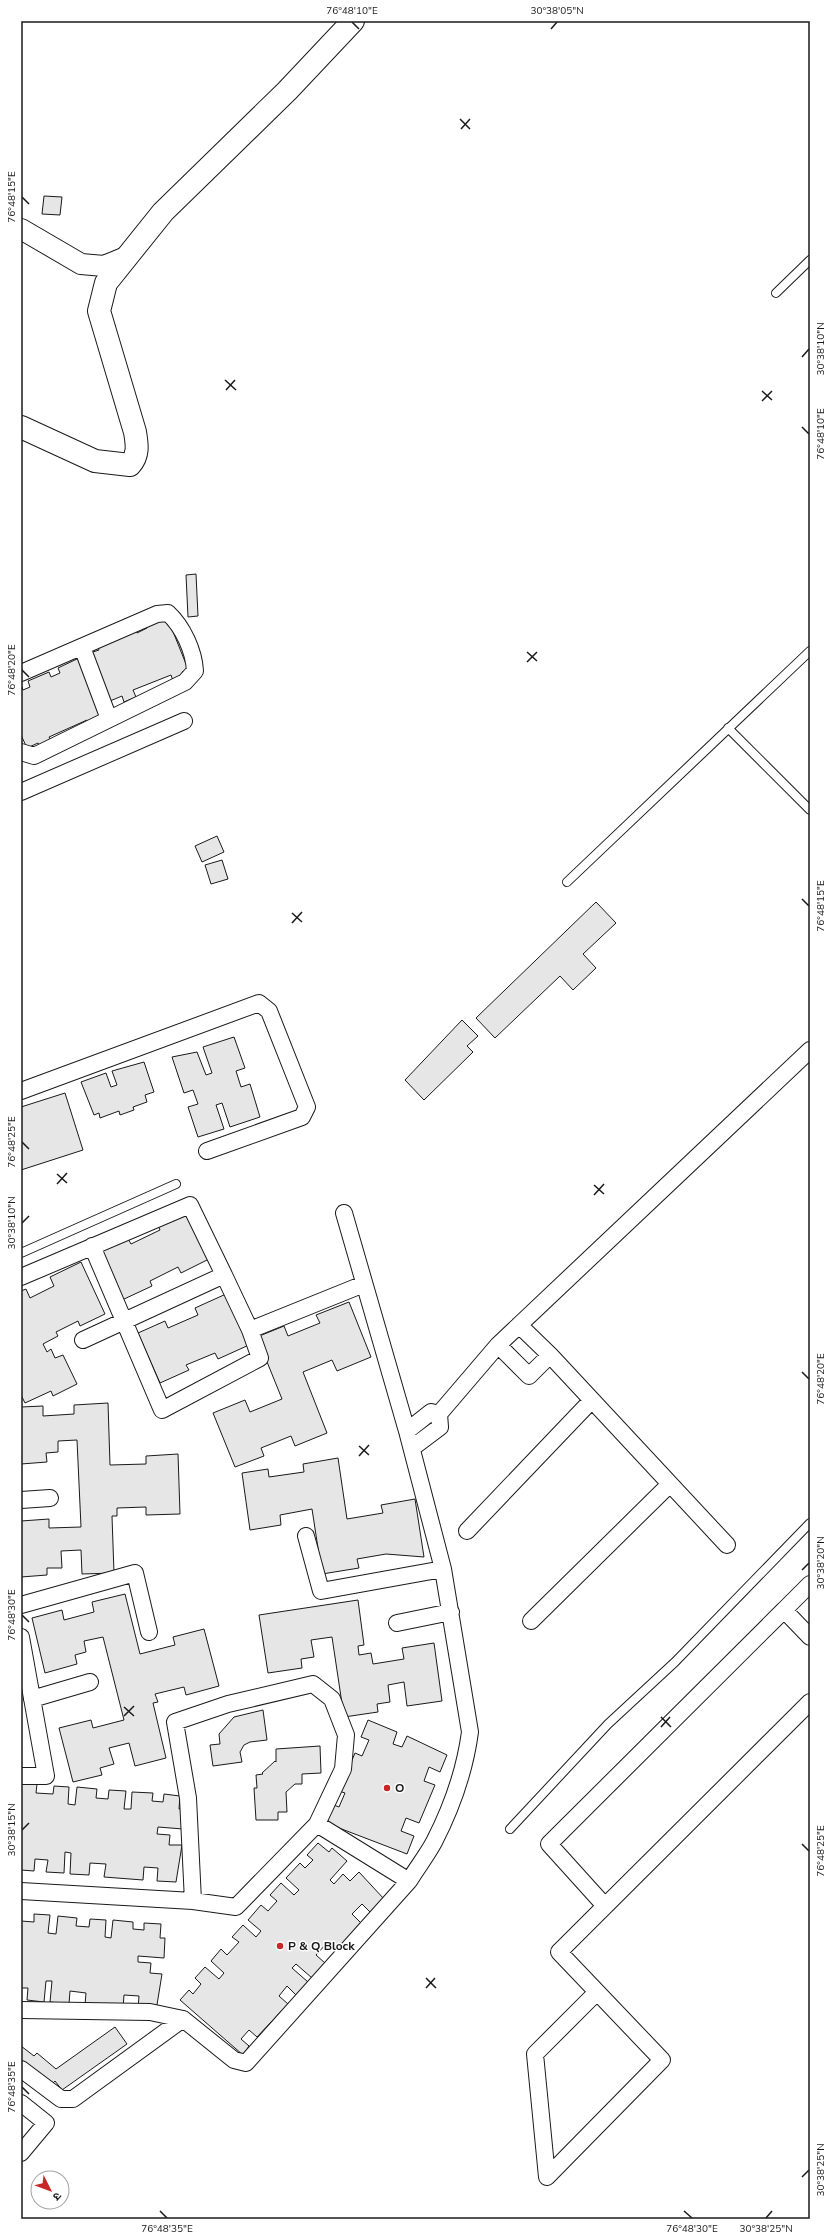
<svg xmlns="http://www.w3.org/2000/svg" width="831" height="2240" font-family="'Nunito Sans','Noto Sans Devanagari',sans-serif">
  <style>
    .building { fill: #e6e6e6; stroke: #1a1a1a }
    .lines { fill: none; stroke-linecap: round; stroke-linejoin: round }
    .service-casing { stroke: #1a1a1a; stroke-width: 10 }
    .minor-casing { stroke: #1a1a1a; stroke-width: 18 }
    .tertiary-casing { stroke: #1a1a1a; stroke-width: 22 }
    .secondary-casing { stroke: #1a1a1a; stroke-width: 24 }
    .service { stroke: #fff; stroke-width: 8 }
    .minor { stroke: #fff; stroke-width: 16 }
    .tertiary { stroke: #fff; stroke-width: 20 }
    .secondary { stroke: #fff; stroke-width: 22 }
    .ticks { fill: none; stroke: #1a1a1a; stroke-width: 1.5 }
    .poi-dot { fill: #c62828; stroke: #fff; stroke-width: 1.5 }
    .labels { text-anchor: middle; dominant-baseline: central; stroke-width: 3; stroke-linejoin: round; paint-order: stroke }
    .poi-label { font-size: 12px; font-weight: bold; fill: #1a1a1a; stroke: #fff; text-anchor: start }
    .neatline { fill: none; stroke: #1a1a1a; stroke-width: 1.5 }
    .ticks-label { font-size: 10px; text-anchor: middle; fill: #1a1a1a }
  </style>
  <rect width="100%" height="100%" fill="#fff"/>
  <path class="building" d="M44,196L62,197L60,215L42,214Z
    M196,574L198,616L188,617L186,575Z
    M166,614L188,669L182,672L184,677L173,681L171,675L133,690L136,697L124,702L122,696L110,701L90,653L99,650L97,645L135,629L137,633L147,628L145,623Z
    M79,658L103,713L98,715L100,720L89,725L87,720L49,737L52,742L40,747L38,743L27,748L21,735V684L23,690L30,687L28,681L49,672L51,677L60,673L58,668Z
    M217,836L224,852L202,862L195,846Z
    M222,860L228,879L211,884L205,865Z
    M596,902L616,923L583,954L596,968L573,990L560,976L495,1038L476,1018Z
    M462,1020L478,1036L467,1046L473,1052L424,1100L405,1080Z
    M234,1037L245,1068L236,1071L241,1087L250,1084L260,1117L230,1127L222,1103L216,1105L224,1129L198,1137L188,1107L198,1104L193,1090L184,1093L172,1057L197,1052L206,1075L212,1073L203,1047Z
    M144,1062L154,1092L145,1095L147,1102L133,1107L134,1110L120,1115L119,1111L100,1118L99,1113L94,1115L81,1082L106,1073L111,1087L117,1085L112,1071Z
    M65,1093L83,1150L21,1170V1107Z
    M185,1210L209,1259L181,1273L178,1267L150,1281L152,1286L122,1300L99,1251L127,1237L131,1244L160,1230L157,1223Z
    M81,1262L105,1314L80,1326L78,1321L56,1332L58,1336L43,1344L47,1352L51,1349L55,1358L63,1355L77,1384L53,1396L51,1391L25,1403L21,1395V1291L26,1289L30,1298L54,1286L50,1277Z
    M226,1294L249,1345L218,1359L215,1353L186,1365L189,1370L160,1383L138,1333L165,1321L168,1328L198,1315L195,1308Z
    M349,1302L371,1357L337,1371L332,1360L303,1372L327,1433L295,1446L291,1436L261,1448L264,1456L235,1467L213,1413L245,1400L250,1412L282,1399L257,1337L284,1326L288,1336L320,1323L316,1315Z
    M108,1403L110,1465L146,1464V1456L178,1454L180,1514L146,1515V1507L117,1508V1516H112L114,1573L82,1574L81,1550L61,1551L62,1568H47V1575L21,1577V1521L49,1519V1528L81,1527L77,1440L58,1441V1452L46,1453L47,1462L21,1464V1407L43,1406V1416L74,1414V1405Z
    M338,1458L347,1519L383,1513L381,1505L415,1499L424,1557L386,1554L357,1559L359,1568L322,1574L312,1509L280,1515L281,1525L250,1530L242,1473L268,1469L269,1477L304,1472L303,1464Z
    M125,1594L140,1654L175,1645L173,1637L204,1629L219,1686L186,1695L184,1687L155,1694L158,1702L153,1703L166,1758L135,1766L129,1743L109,1748L114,1764L100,1768L102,1775L73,1782L59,1728L91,1720L93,1728L124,1720L103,1637L84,1641L86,1652L75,1655L77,1664L45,1673L32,1618L62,1610L64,1620L94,1612L92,1602Z
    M358,1600L364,1645L358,1646L359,1655L371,1653L373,1664L404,1659L402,1648L434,1643L442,1701L407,1706L404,1682L388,1685L390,1702L377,1704L378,1712L344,1717L332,1637L311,1640L314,1657L301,1659L302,1668L268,1673L259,1615Z
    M263,1710L267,1740L250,1742L244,1745L240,1752L242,1762L213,1766L210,1745L220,1744L219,1734L234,1717Z
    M368,1720L397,1732L393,1744L402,1747L407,1736L447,1755L440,1772L429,1767L424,1781L435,1785L419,1823L406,1818L401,1831L414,1836L407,1854L326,1823L334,1805L339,1807L345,1793L339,1791L355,1753L362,1756L369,1740L361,1737Z
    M320,1746L321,1773L302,1774V1784H295L286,1792L287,1812H278V1820H256L254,1788H257L256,1775L263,1774L262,1773L275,1761L276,1762V1749Z
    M21,1783L37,1784L36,1793L53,1794L54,1786L69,1787L68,1804L75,1805L77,1787L97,1789L96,1798L108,1799L109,1790L126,1791L124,1809H131L132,1792L153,1793L152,1801L163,1802L164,1794L180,1796L179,1809L185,1810L183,1829L158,1827L157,1834L170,1835L169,1845H182L176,1882L157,1881L158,1868L144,1867L143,1880L104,1877L106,1864L90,1863L89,1875L70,1874L71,1853L65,1852L64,1873L46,1872L48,1860L35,1859L34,1871L21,1870Z
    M318,1843L329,1852L332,1848L347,1861L330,1880L334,1884L343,1874L350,1881L359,1872L384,1899L371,1913L362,1904L352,1914L361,1923L336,1952L327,1943L316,1955L325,1963L312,1978L296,1964L292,1968L308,1982L296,1995L287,1986L279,1996L288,2004L257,2037L249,2030L241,2039L249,2046L243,2055L180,2000L189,1990L193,1994L201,1984L195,1978L205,1967L219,1979L224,1973L211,1961L221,1949L227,1955L239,1942L232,1937L243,1925L256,1937L261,1931L248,1920L261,1905L268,1911L277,1901L270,1895L281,1883L294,1895L299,1890L286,1878L300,1863L305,1868L313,1860L307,1855Z
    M34,1914L50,1915L48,1933L56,1934L58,1916L77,1918L76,1926L89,1927L90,1919L106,1920L105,1937L111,1938L113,1920L133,1922V1929L144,1930V1923L161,1924L160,1938H165L164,1958L138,1956V1962L151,1963L150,1973L162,1974L156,2011L138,2009L139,1996L124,1995L123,2008L85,2005L86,1993L70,1991L69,2004L50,2002L52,1981H46L44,2002L27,2000L28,1988H21V1921L34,1922Z
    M115,2027L127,2044L62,2090L55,2081L48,2088L21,2066V2046L34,2056L37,2053L56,2069Z"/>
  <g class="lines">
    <defs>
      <path id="service" d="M776,293L810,260
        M728,728L810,810
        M567,882L810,651
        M21,1253L176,1184
        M510,1829L608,1724L675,1662L810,1523"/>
      <path id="minor" d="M82,647L109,719
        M21,673L157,614L168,613C183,627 194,651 195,671L185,682L34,756L21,752
        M21,792L184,721
        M21,1091L259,1003L269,1011L307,1107L302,1117L207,1151
        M92,1246L162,1410L260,1358L250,1330
        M21,1277L190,1205L224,1275
        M519,1325L550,1355
        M83,1340L224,1275L250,1330L364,1284
        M498,1345L529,1376L550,1355L727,1545
        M439,1414L498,1345L810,1050
        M407,1431L431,1412L439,1414L440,1427L412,1448
        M21,1500L50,1498
        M467,1531L592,1400
        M306,1536L321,1591L443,1569
        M810,1584L784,1610L810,1637
        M21,1605L135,1573L149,1632
        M531,1621L670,1484
        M397,1623L451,1612
        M21,1637L46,1776H21
        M32,1699L90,1682
        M317,1824L236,1907L193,1901L188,1798L175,1722L228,1704L313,1684L332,1699L346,1735L343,1769L317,1824L409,1881C417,1868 427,1855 434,1842C451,1809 465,1769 470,1732L443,1569L407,1431L344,1213
        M21,1891L193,1901
        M605,1906L549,1844L784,1610
        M597,1992L535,2054L547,2177L662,2060L559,1952L810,1702
        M21,2010L150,2012L183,2019L234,2060L246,2063L409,1881
        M21,2069L61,2099H73L183,2019
        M21,2103L46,2123L21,2153"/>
      <path id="tertiary" d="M21,229L81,264L104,266L126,257"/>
      <path id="secondary" d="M21,427L95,461L130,465C139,455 137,444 135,432L99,311L106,283L163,212L287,91L353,21"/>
    </defs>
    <use href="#service" class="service-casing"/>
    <use href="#minor" class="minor-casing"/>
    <use href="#tertiary" class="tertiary-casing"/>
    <use href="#secondary" class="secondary-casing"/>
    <use href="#service" class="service"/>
    <use href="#minor" class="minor"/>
    <use href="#tertiary" class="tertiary"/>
    <use href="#secondary" class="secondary"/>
  </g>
  <path class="ticks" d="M352,22L359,29M551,29L557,22M460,119L470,129M461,129L470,119M22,197L29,204M802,357L809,349M225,380L236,390M226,390L235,380M762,391L772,400M762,401L772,391M802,427L809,434M527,652L537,661M527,662L537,652M22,670L29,677M802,899L809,906M292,913L302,922M292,923L302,912M22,1142L29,1149M57,1174L67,1183M57,1184L67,1173M594,1185L604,1194M594,1195L604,1184M22,1223L29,1216M802,1372L809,1379M359,1446L369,1455M359,1456L369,1445M802,1570L809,1563M22,1615L29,1622M124,1707L134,1716M124,1716L134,1706M661,1717L671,1727M661,1727L670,1717M22,1830L29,1823M802,1844L809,1851M426,1978L436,1988M426,1988L435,1978M22,2087L29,2094M802,2177L809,2170M160,2211L167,2218M684,2211L692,2218M766,2218L772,2211"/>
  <g class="poi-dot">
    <circle cx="387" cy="1788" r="4"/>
    <circle cx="280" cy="1946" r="4"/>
  </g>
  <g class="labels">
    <g class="poi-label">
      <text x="395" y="1788">O</text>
      <text x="288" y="1946">P &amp; Q Block</text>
    </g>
  </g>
  <rect width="831" height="2240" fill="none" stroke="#ffffff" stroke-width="44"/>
  <g transform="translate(50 2190) rotate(132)"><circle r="19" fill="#ffffff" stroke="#a3a3a3"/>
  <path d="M0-3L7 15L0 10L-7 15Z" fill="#c62828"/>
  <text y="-6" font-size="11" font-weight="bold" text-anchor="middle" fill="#1a1a1a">उ</text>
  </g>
  <rect x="22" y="22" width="787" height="2196" class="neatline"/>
  <g class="ticks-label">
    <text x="352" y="14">76°48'10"E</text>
    <text x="557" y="14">30°38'05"N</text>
    <text transform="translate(11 197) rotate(-90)" y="4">76°48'15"E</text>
    <text transform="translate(820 349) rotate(-90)" y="4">30°38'10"N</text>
    <text transform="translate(820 434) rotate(-90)" y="4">76°48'10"E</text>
    <text transform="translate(11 670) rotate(-90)" y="4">76°48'20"E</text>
    <text transform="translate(820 906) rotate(-90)" y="4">76°48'15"E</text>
    <text transform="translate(11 1142) rotate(-90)" y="4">76°48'25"E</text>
    <text transform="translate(11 1223) rotate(-90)" y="4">30°38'10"N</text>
    <text transform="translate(820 1379) rotate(-90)" y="4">76°48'20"E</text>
    <text transform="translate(820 1563) rotate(-90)" y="4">30°38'20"N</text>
    <text transform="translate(11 1615) rotate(-90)" y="4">76°48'30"E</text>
    <text transform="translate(11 1830) rotate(-90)" y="4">30°38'15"N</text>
    <text transform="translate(820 1851) rotate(-90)" y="4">76°48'25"E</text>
    <text transform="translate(11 2087) rotate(-90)" y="4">76°48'35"E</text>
    <text transform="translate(820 2170) rotate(-90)" y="4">30°38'25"N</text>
    <text x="167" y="2232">76°48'35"E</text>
    <text x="692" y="2232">76°48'30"E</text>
    <text x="766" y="2232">30°38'25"N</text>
  </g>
</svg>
